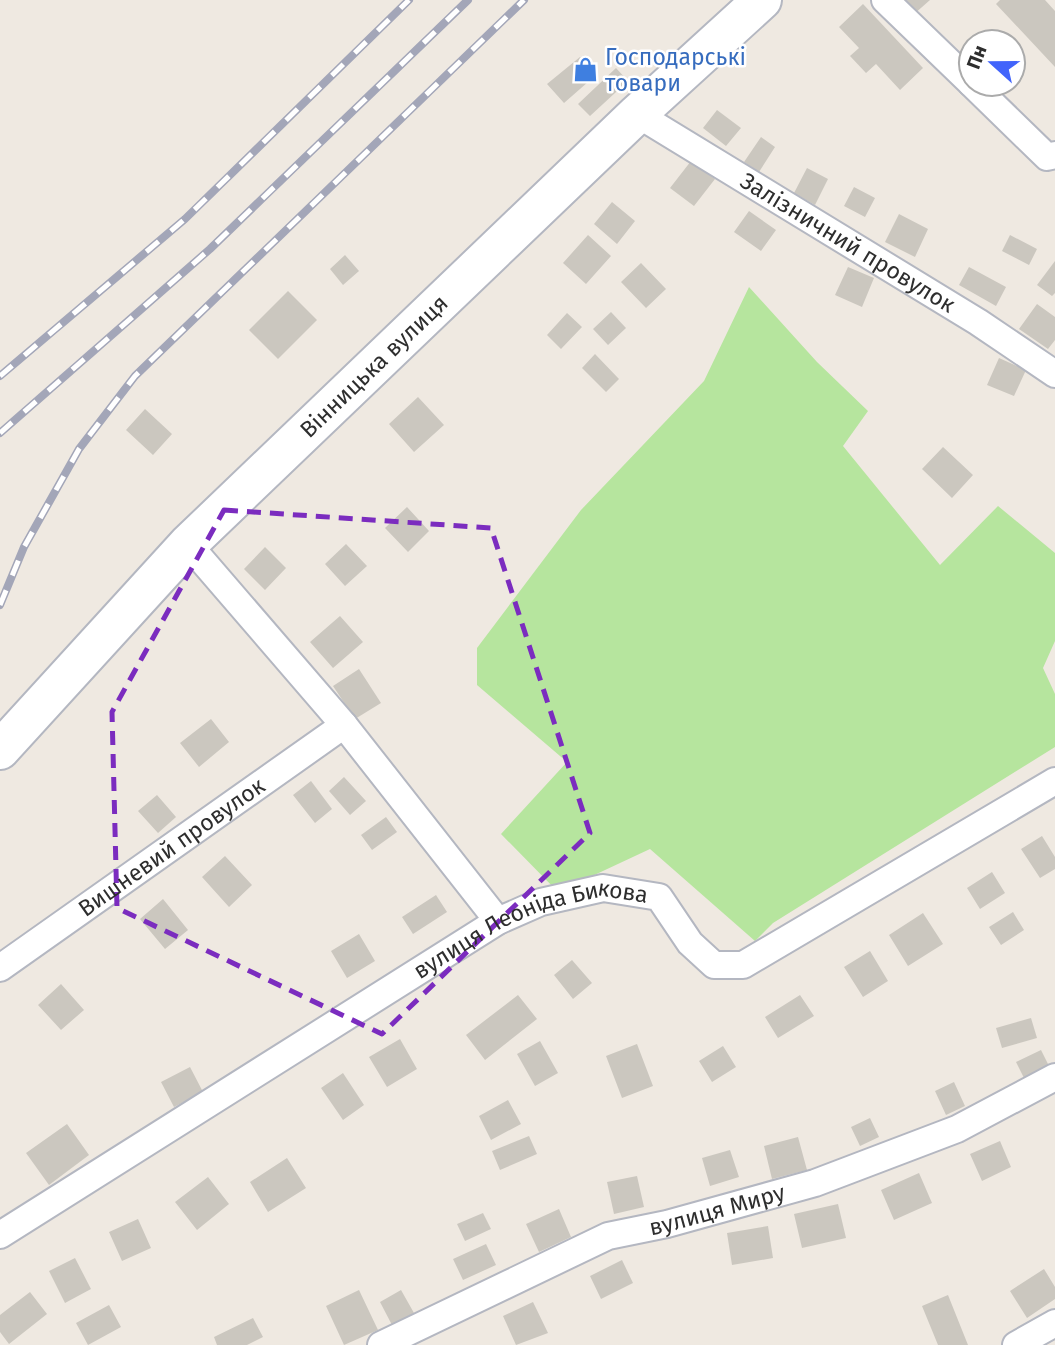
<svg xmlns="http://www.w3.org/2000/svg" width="1055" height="1345" font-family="'Fira Sans',sans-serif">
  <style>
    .green { fill: #b6e59e }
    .building { fill: #cbc7bf }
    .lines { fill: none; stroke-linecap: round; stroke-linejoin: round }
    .street-casing { stroke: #b4b7c1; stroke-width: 30 }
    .secondary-casing { stroke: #b4b7c1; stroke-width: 42 }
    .street { stroke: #fff; stroke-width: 26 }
    .secondary { stroke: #fff; stroke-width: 38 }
    .rail-casing { stroke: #a3a6b8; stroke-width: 8 }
    .rail { stroke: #fff; stroke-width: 5; stroke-dasharray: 16; stroke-linecap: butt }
    .marked { fill: none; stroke: #7b2cbf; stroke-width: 5; stroke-dasharray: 14 9; stroke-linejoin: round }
    .labels { text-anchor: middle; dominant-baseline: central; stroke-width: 5; stroke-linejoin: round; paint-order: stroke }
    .shop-label { font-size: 23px; fill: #366cbe; stroke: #fff; text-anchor: start }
    .street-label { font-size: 23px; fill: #2e2e2e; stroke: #fff }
  </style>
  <rect width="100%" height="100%" fill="#efe9e1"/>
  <path class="green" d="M749,287L817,362L868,411L843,446L940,565L998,506L1055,553V641L1043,668L1055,694V747L773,923L755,941L650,849L558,892L501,834L567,762L477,685V648L581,510L704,381Z"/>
  <path class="building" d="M899,0H930L913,15Z
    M1000,0H1045L1055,11V67L996,4Z
    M863,4L923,68L900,90L876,64L866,73L850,56L859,48L839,27Z
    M580,57L596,75L564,103L547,84Z
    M616,68L628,81L590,116L578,104Z
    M717,110L741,128L726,146L703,128Z
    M761,137L775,147L759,172L744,162Z
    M691,161L715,179L694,206L670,188Z
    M807,168L828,179L815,205L794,193Z
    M854,187L875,198L865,217L844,206Z
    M612,202L635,221L617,244L594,224Z
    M749,211L776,230L761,251L734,232Z
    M899,214L928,229L915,257L885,242Z
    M588,235L611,256L586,284L563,263Z
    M1010,235L1037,249L1029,265L1002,251Z
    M345,255L359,271L343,285L330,269Z
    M1055,261V293L1052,296L1037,285Z
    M641,263L666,289L646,308L621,282Z
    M848,267L874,278L862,307L835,295Z
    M969,267L1006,287L996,306L959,285Z
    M288,291L317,320L278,359L249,330Z
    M1037,304L1055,317V340L1048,349L1019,329Z
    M611,312L626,328L608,345L593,329Z
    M567,313L582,327L561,349L547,335Z
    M595,354L619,379L606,392L582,368Z
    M999,358L1026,370L1014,396L987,385Z
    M418,397L444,425L414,452L389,424Z
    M145,409L172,434L153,455L126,430Z
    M943,447L973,475L952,498L922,469Z
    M407,507L429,531L408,552L385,528Z
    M346,544L367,566L345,586L325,564Z
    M265,547L286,568L265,590L244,569Z
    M340,616L363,642L333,668L310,642Z
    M359,669L381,703L355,719L333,686Z
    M211,719L229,742L199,767L180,743Z
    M344,777L366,801L350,815L329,791Z
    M311,781L332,809L315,823L293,795Z
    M157,795L176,817L158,833L138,811Z
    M386,817L397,832L372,850L361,835Z
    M1042,836L1055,857V869L1040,878L1021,849Z
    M225,856L252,885L229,907L202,877Z
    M992,872L1005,893L980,909L967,888Z
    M436,895L447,912L413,934L402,917Z
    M163,899L188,930L165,949L140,919Z
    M1013,912L1024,930L1001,945L989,927Z
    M923,913L943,944L908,966L889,935Z
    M359,934L375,961L347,978L331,951Z
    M870,951L888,981L863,997L844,967Z
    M572,960L592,983L573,999L554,975Z
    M61,984L84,1010L61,1030L38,1005Z
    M518,995L537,1019L485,1060L466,1035Z
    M800,995L814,1016L778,1038L765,1017Z
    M1031,1018L1037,1038L1002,1048L996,1028Z
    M400,1039L417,1069L387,1087L369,1057Z
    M540,1041L558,1073L535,1086L517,1054Z
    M637,1044L653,1086L622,1098L606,1056Z
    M723,1046L736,1067L712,1082L699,1061Z
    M1041,1050L1052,1072L1027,1084L1016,1062Z
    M190,1067L203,1092L174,1107L161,1082Z
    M343,1073L364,1105L343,1120L321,1088Z
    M954,1082L965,1106L946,1115L935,1091Z
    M508,1100L521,1124L491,1140L479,1116Z
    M870,1118L879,1137L860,1146L851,1127Z
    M67,1124L89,1155L49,1185L26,1153Z
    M529,1136L537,1154L500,1170L492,1151Z
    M798,1137L807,1170L772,1179L764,1146Z
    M1000,1141L1011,1167L982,1181L970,1154Z
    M730,1150L739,1177L710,1186L702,1158Z
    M287,1158L306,1188L268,1212L250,1182Z
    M919,1173L932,1203L894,1220L881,1190Z
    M637,1176L644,1207L614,1214L607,1182Z
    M208,1177L229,1204L197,1230L175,1202Z
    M838,1204L846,1238L802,1248L794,1214Z
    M559,1209L571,1237L539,1252L526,1224Z
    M483,1213L491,1229L465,1241L457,1224Z
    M138,1219L151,1248L122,1261L109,1232Z
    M768,1226L773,1258L732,1265L727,1233Z
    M486,1244L496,1265L463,1280L453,1259Z
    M75,1258L91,1289L65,1303L49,1271Z
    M622,1260L633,1283L601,1299L590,1276Z
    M1044,1269L1055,1287V1299L1027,1318L1010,1291Z
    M359,1290L378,1330L344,1345L326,1306Z
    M401,1290L414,1313L392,1325L380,1302Z
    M30,1292L47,1314L9,1344L0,1332V1315Z
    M948,1295L968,1345H938L922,1306Z
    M533,1302L548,1333L516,1345L503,1316Z
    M109,1305L121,1327L88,1345L76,1323Z
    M253,1318L263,1337L247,1345H217L214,1337Z"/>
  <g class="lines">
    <defs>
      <g id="street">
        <path d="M885,0L971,83"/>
        <path d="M972,84L1047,157L1055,155"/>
        <path id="s1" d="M637,114L978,322L1055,374"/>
        <path d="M188,544L344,725L498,921"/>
        <path id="s2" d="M0,968L344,725"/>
        <path id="s3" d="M0,1235L498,921L541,902L603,888L659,897L690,943L714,965H743L1055,781"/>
        <path id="s4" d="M381,1345L608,1236L667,1224L815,1183L957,1129L1055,1077"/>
        <path d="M1016,1345L1055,1323"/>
      </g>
      <g id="secondary">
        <path id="s5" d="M0,750L188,544L637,114L762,0"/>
      </g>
    </defs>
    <use href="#street" class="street-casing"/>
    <use href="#secondary" class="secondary-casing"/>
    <use href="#street" class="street"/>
    <use href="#secondary" class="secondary"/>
    <defs>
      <path id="rail" d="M0,376L185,219L409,0
        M0,433L210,249L468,0
        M0,605L24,547L79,449L135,376L524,0"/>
    </defs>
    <use href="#rail" class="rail-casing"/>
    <use href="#rail" class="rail"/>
  </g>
  <path class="marked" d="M224,510L491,528L590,833L382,1034L117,908L112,712Z"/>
  <defs>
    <symbol id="shop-bare" viewBox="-9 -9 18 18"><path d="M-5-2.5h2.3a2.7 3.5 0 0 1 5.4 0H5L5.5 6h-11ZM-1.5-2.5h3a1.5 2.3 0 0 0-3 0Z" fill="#3f7fe0" stroke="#fff" stroke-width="2.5" paint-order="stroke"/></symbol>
  </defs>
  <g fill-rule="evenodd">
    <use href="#shop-bare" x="568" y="52" width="35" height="35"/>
  </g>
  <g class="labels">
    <g class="shop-label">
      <text x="605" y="57">Господарські<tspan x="605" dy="26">товари</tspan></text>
    </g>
    <g class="street-label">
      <text stroke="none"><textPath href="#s1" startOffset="247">Залізничний провулок</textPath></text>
      <text stroke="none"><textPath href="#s5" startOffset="536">Вінницька вулиця</textPath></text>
      <text stroke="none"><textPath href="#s2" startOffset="210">Вишневий провулок</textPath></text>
      <text stroke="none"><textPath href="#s3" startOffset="618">вулиця Леоніда Бикова</textPath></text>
      <text stroke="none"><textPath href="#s4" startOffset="364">вулиця Миру</textPath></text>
    </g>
  </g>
  <g transform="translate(992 63) rotate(291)"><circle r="33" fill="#ffffff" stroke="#ababab" stroke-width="2"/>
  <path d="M0-5L12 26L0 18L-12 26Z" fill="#4264fb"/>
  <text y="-10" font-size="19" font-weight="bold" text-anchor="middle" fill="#2e2e2e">Пн</text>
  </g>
</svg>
